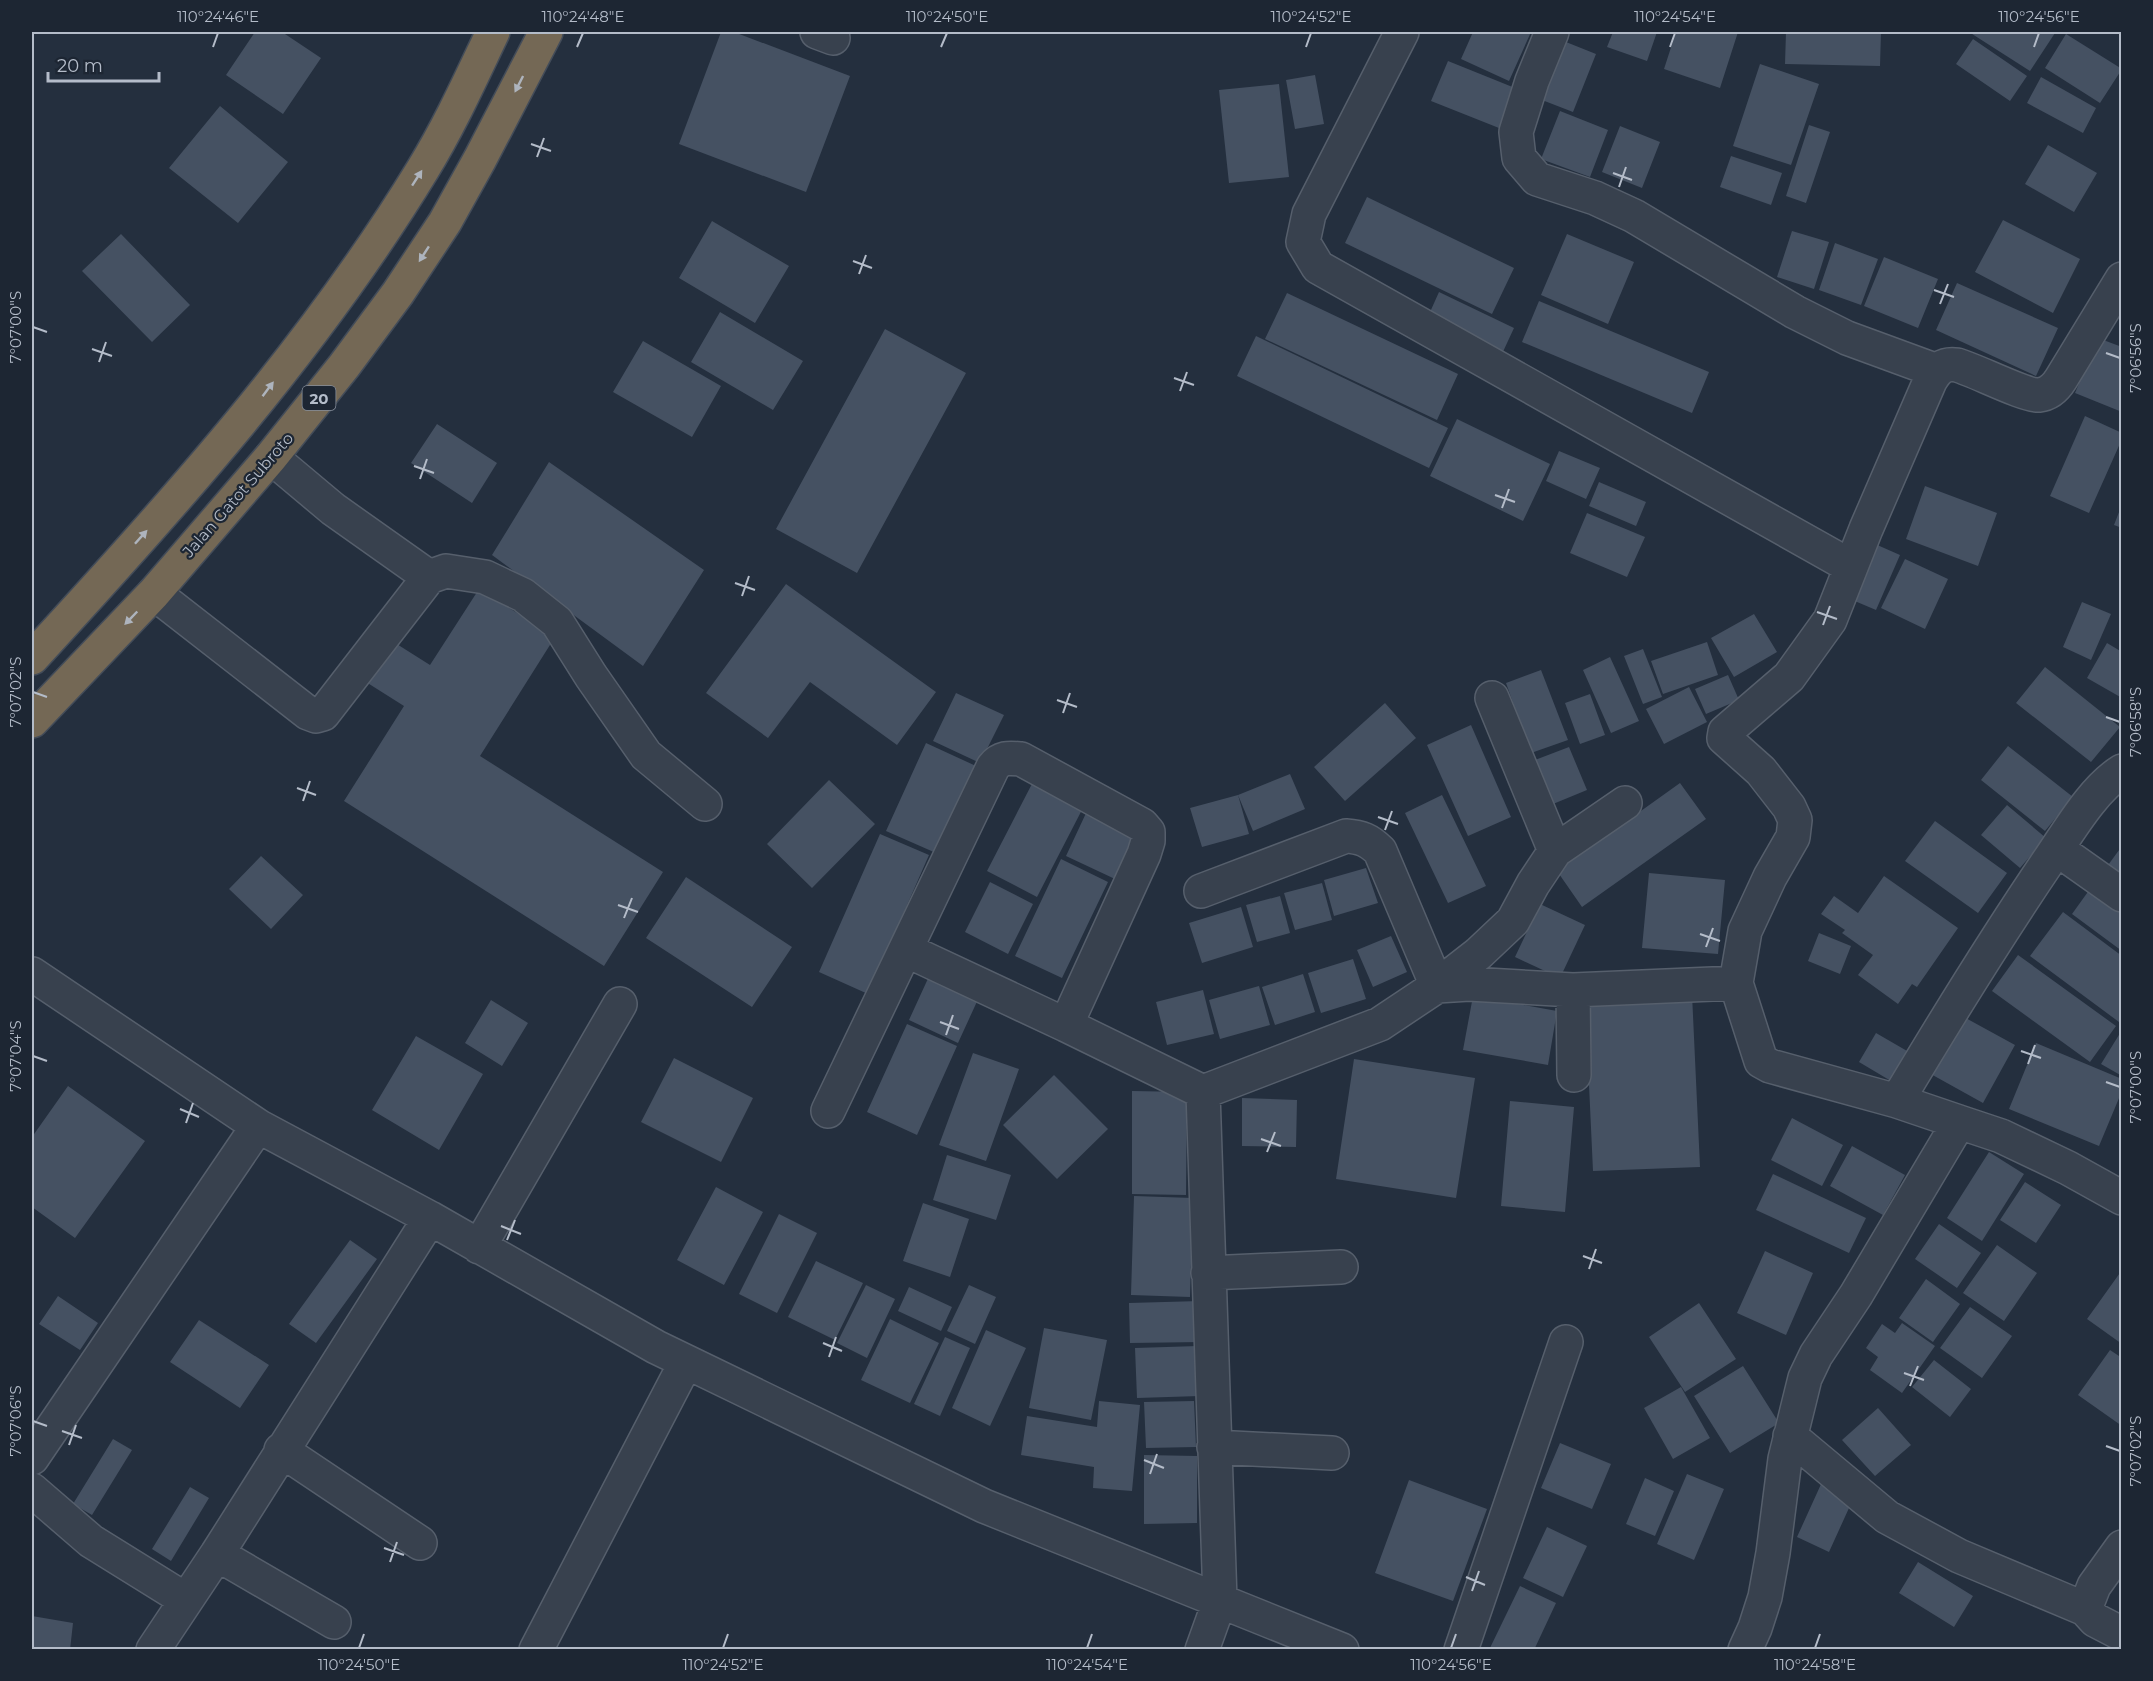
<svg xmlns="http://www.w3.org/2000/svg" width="2153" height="1681" font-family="Montserrat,sans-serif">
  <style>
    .building { fill: #455162 }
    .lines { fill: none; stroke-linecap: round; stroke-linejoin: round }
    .minor-casing { stroke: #565f6c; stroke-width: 36 }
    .highway-casing { stroke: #434c59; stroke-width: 36 }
    .minor { stroke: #38414e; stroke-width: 33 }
    .highway { stroke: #746855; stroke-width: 33 }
    .oneway { fill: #aeb4bd }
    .ticks { fill: none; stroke: #b4bcc9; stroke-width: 2 }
    .labels { text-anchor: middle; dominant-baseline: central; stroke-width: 4.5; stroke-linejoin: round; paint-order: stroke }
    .shield { fill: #1d2633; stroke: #878f9c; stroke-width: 1.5 }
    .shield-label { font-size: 15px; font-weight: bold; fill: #b4bcc9 }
    .street-label { font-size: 16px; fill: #b4bcc9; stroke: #1d2633 }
    .neatline { fill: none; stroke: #b4bcc9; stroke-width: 2 }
    .ticks-label { font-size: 15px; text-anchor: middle; fill: #b4bcc9 }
  </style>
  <rect width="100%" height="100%" fill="#242f3e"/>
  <path class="building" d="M255,32H282L321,58L283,114L226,75Z
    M721,32H734L850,76L806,192L679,144Z
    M1473,32H1531L1509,81L1461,59Z
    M1613,32H1657L1647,61L1607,47Z
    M1676,32H1738L1720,88L1664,69Z
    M1786,32H1881L1880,66L1785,64Z
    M1969,32H2053L2055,33L2030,71Z
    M2066,34L2122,69L2100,103L2045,68Z
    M1973,39L2027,76L2010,101L1956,64Z
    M1566,42L1596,54L1573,112L1542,100Z
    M1448,61L1515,88L1499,128L1431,101Z
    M1760,64L1819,84L1791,165L1733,146Z
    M1315,75L1324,124L1295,129L1286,80Z
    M2041,77L2096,108L2083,133L2027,103Z
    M1279,84L1289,177L1229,183L1219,90Z
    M220,106L288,162L238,223L169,168Z
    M1560,111L1608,130L1590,177L1541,159Z
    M1809,125L1830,132L1806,203L1786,196Z
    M1620,126L1660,142L1642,188L1602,172Z
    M2048,145L2097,173L2074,212L2025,184Z
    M1731,156L1782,173L1771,205L1720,187Z
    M1367,197L1514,268L1492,314L1345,243Z
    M2003,220L2080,259L2053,313L1975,272Z
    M712,221L789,266L755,323L679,278Z
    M1792,231L1829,242L1814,289L1777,277Z
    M121,234L190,305L152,342L82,271Z
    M1567,234L1634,262L1608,324L1541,295Z
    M1835,243L1878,259L1861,305L1819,290Z
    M1884,257L1938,279L1918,328L1864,306Z
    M1957,283L2058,328L2036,376L1936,330Z
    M1439,292L1514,328L1501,356L1426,321Z
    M1287,293L1458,374L1437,420L1265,339Z
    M1539,301L1709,372L1692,413L1522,342Z
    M720,312L803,361L773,410L691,362Z
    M885,329L966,373L857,573L776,529Z
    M1256,336L1448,428L1429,468L1237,376Z
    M2098,338L2122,347V412L2075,393Z
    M643,341L721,386L692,437L613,392Z
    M2085,416L2122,433V439L2089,513L2050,496Z
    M1457,419L1550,464L1523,521L1430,476Z
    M437,424L497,463L472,503L411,463Z
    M1559,451L1600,468L1586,499L1546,481Z
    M549,462L704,570L643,666L492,555Z
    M1599,482L1646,502L1636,526L1589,506Z
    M1925,486L1997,513L1978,566L1906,539Z
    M2121,507H2122V528L2114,525Z
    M1587,513L1645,537L1627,577L1570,553Z
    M1875,544L1900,555L1876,610L1850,599Z
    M1905,559L1948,579L1925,629L1881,608Z
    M786,584L936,692L897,745L810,682L768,738L706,693Z
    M479,589L555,637L480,756L663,872L604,966L344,801L404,706L366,682L392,641L430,665Z
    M2082,602L2111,614L2091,660L2063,647Z
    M1754,614L1777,652L1734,677L1711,638Z
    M1707,642L1718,675L1663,694L1651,661Z
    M2107,643L2122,652V698L2087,678Z
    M1643,649L1662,697L1643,704L1624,656Z
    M1610,657L1639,721L1611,733L1583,670Z
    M2045,667L2120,727L2091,762L2016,703Z
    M1541,670L1568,740L1531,753L1506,683Z
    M1728,675L1739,700L1706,714L1695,689Z
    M1689,687L1707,722L1664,744L1646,709Z
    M956,693L1004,715L980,763L933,741Z
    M1590,694L1605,735L1580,744L1565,703Z
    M1385,703L1416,738L1345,801L1314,767Z
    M1471,725L1511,817L1468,836L1427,745Z
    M926,743L976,766L936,853L886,831Z
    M2008,746L2073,797L2045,831L1981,780Z
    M1569,747L1587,790L1553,804L1535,760Z
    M1290,774L1305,809L1253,831L1238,795L1249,834L1202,847L1190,808L1238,795Z
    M1035,778L1085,804L1037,897L987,871Z
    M829,780L875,824L812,888L767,844Z
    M1680,783L1706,819L1582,907L1557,871Z
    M1442,795L1486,886L1448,903L1405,813Z
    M2007,805L2046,838L2020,868L1981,835Z
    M1087,811L1136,835L1115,879L1066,856Z
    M1935,821L2007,873L1978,913L1905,861Z
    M880,834L929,855L868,994L819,972Z
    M2122,846V886L2103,872Z
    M261,856L303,895L271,929L229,889Z
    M1061,859L1108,882L1062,978L1015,956Z
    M1366,868L1378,903L1334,916L1324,880Z
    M1649,873L1725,880L1718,954L1642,948Z
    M1884,876L1958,928L1917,987L1912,984L1898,1004L1858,975L1873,955L1842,933L1845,930L1821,914L1834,896L1858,913Z
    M686,877L792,947L752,1007L646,938Z
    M990,882L1033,904L1008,954L965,932Z
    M2095,882L2122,901V951L2072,914Z
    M1322,883L1332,920L1295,930L1284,893Z
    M1280,896L1290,933L1257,942L1246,905Z
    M1540,904L1585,925L1560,978L1515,957Z
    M1241,907L1253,947L1202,963L1189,923Z
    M2063,912L2122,956V1020L2119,1022L2030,956Z
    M1819,933L1851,946L1840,974L1808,961Z
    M1391,936L1407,972L1373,987L1357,950Z
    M2018,955L2116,1026L2090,1062L1992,991Z
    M1353,959L1366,999L1321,1013L1308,973Z
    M931,972L980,995L958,1043L909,1020Z
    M1303,974L1315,1012L1275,1025L1262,987Z
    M1259,986L1270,1025L1220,1039L1209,1000Z
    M1203,990L1214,1034L1167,1045L1156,1002Z
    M1692,994L1700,1167L1593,1171L1585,998Z
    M1473,996L1557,1011L1548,1065L1463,1050Z
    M491,1000L528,1023L502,1066L465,1043Z
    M1962,1016L2015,1045L1983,1103L1929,1073Z
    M907,1024L957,1046L917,1135L867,1112Z
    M2122,1030V1076L2101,1064Z
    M1876,1033L1914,1055L1896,1084L1859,1062Z
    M416,1036L483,1074L439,1150L372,1110Z
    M2036,1043L2122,1079V1091L2099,1146L2009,1109Z
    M973,1053L1019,1069L986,1161L939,1145Z
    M674,1058L753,1098L721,1162L641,1122Z
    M1354,1059L1475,1078L1456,1198L1336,1179Z
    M1054,1075L1108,1129L1057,1179L1003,1125Z
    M68,1086L145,1141L75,1238L32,1207V1137Z
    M1132,1091L1187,1092L1186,1195L1132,1194Z
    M1242,1098L1297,1100L1296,1147L1242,1146Z
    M1510,1101L1574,1107L1565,1212L1501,1206Z
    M1792,1118L1843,1145L1822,1186L1771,1160Z
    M1852,1146L1905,1175L1883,1215L1830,1186Z
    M1989,1152L2024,1174L1982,1241L1947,1218Z
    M947,1155L1011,1175L996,1220L933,1200Z
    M1773,1174L1866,1218L1849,1253L1756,1210Z
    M2025,1182L2061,1205L2036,1243L2000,1220Z
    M716,1187L763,1212L724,1285L677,1260Z
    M1134,1196L1193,1198L1190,1297L1131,1295Z
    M923,1203L969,1219L950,1277L903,1261Z
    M779,1214L817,1233L777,1313L739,1294Z
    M1939,1224L1981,1253L1957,1288L1915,1259Z
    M350,1240L377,1259L316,1343L289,1324Z
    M1997,1245L2037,1273L2004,1321L1963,1293Z
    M1765,1251L1813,1273L1786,1335L1737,1313Z
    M816,1261L863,1283L835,1340L788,1317Z
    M2122,1270V1344L2087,1319Z
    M1926,1279L1960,1304L1933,1342L1899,1318Z
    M866,1285L895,1299L867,1358L837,1343Z
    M969,1285L996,1297L975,1344L947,1331Z
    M909,1287L952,1307L941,1331L898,1311Z
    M58,1296L98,1323L80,1350L39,1324Z
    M1200,1301L1202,1342L1130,1343L1129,1303Z
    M1699,1303L1736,1359L1685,1392L1649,1337Z
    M1970,1307L2012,1336L1982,1378L1940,1348Z
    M890,1319L939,1343L910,1403L861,1380Z
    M199,1320L269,1365L240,1408L170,1362Z
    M1902,1323L1935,1346L1902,1393L1870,1370L1878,1357L1866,1348L1882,1324L1895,1333Z
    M1044,1328L1107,1340L1091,1420L1029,1408Z
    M986,1330L1026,1348L990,1426L952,1408Z
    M945,1337L970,1348L940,1416L914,1404Z
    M1198,1346L1200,1396L1137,1398L1135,1348Z
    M2110,1350L2122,1358V1426L2078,1395Z
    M1934,1360L1971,1389L1950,1417L1912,1387Z
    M1743,1366L1779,1423L1730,1453L1694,1396Z
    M1681,1387L1710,1438L1673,1459L1644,1408Z
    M1099,1401L1140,1405L1132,1491L1093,1488L1094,1467L1021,1455L1027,1416L1097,1427Z
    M1194,1401L1196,1447L1146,1448L1144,1402Z
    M1878,1408L1911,1445L1875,1476L1842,1440Z
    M113,1439L132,1450L92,1515L73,1504Z
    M1560,1443L1611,1464L1592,1509L1541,1488Z
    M1144,1455L1197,1456V1523L1144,1524Z
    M1687,1474L1724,1489L1694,1560L1657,1544Z
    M1645,1478L1674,1491L1655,1536L1626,1524Z
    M1409,1480L1487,1509L1453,1601L1375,1573Z
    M1822,1482L1854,1497L1829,1552L1797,1537Z
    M190,1487L209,1498L171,1561L152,1549Z
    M1547,1527L1587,1546L1563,1597L1523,1578Z
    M1918,1562L1973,1596L1954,1627L1899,1593Z
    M1520,1586L1556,1603L1534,1650H1489Z
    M32,1616L73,1623L70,1650H32Z"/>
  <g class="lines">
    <defs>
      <path id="minor" d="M817,32L833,38
        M1402,32L1309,214L1303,242L1318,267L1850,566
        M1552,32L1532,81L1516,132L1519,158L1537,179L1595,198L1634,216L1795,312L1847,338L1937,371
        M429,577L446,571L485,577L523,595L557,622L591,676L646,755L705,804
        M154,593L308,713L316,716L323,714L429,577L333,509L271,457
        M1492,698L1555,851
        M2057,849L2122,895
        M1201,891L1346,836C1361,837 1369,840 1380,851L1437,986L1469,984L1573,990L1736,983
        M906,950L1066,1025
        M32,974L258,1126L430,1218L656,1347L984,1506L1342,1650
        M1573,990L1574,1075
        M1897,1101L1770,1066L1761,1061L1736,983L1745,931L1770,877L1793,837L1795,820L1789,807L1761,771L1724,738L1725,732L1789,677L1830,620L1866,529L1930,381C1937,369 1943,363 1957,365C1975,370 2025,396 2039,395C2049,394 2056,387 2061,379L2122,279
        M828,1111L993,767C1001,757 1009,758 1021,759L1142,825L1148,832V841L1144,854L1066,1025L1203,1092
        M1959,1122L2001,1136L2068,1168L2122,1198
        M479,1247L620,1004
        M1208,1273L1341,1267
        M1790,1436L1887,1517L1959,1556L2085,1609
        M1214,1447L1332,1453
        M281,1450L420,1543
        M32,1458L258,1126
        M32,1490L91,1541L186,1600
        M2122,1547L2094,1586L2085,1609L2095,1620L2122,1634
        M217,1554L334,1622
        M153,1650L217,1554L430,1218
        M536,1650L686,1362
        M1202,1650L1220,1600L1203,1092L1380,1024L1437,986L1478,954L1513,921L1533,884L1555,851L1625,803
        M1461,1650L1566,1342
        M1745,1650L1755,1628L1765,1597L1773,1553L1785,1459L1805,1378L1816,1355L1856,1295L1959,1122L1897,1101C1946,1019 1996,938 2049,860C2069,831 2093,789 2122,771"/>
      <path id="highway" d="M32,658C173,505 314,348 423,169C450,125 471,78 493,32
        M32,721L154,593L271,457L344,366L398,293L445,222L480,159L546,32"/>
    </defs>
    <use href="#minor" class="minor-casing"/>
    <use href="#highway" class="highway-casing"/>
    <use href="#minor" class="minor"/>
    <use href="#highway" class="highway"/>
  </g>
  <defs><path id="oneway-solid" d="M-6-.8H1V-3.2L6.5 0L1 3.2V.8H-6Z" transform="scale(1.5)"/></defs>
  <g class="oneway">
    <use href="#oneway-solid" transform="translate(519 84) rotate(117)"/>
    <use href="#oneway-solid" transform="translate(417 178) rotate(-57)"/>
    <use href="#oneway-solid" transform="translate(424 254) rotate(123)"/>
    <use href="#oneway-solid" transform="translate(268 389) rotate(-53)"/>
    <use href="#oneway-solid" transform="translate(141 537) rotate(-48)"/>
    <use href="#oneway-solid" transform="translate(131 618) rotate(134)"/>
  </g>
  <path class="ticks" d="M213,47L218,33M577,47L583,33M941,47L947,33M1306,47L1311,33M1670,47L1675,33M2034,47L2039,33M531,144L551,151M537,157L544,138M1613,173L1632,180M1619,187L1626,167M853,261L872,268M859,274L866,255M1934,290L1954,297M1940,304L1948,284M33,327L47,332M92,349L112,356M2106,353L2120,358M99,362L106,342M1174,378L1194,385M1180,391L1187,372M414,466L434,473M420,479L427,459M1495,495L1515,502M1502,508L1509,489M735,583L755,590M742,596L749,576M1817,612L1837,619M1823,625L1830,606M33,692L47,697M1057,700L1077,707M1063,713L1070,693M2106,717L2120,722M297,788L316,795M303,801L310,781M1378,817L1398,824M1385,830L1392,811M618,905L638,912M624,918L632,898M1700,934L1720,941M1706,947L1713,928M940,1022L959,1029M946,1035L953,1015M2021,1051L2041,1058M33,1056L47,1061M2028,1064L2035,1045M2106,1082L2120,1087M180,1109L199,1117M186,1123L193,1103M1261,1139L1281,1146M1267,1152L1275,1132M501,1226L521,1234M507,1240L515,1220M1583,1256L1602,1263M1589,1269L1596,1249M823,1343L842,1351M829,1357L836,1337M1904,1373L1924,1380M1910,1386L1918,1366M33,1421L47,1426M62,1431L82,1438M69,1445L76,1425M2106,1446L2120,1451M1144,1460L1164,1468M1150,1474L1157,1454M384,1548L404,1555M390,1562L397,1542M1466,1577L1485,1585M1472,1591L1479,1571M359,1648L364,1634M723,1648L728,1634M1087,1648L1092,1634M1451,1648L1456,1634M1815,1648L1820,1634"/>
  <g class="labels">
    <rect class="shield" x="302.5" y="386" width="33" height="24" rx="4.5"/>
    <g class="shield-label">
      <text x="319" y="398">20</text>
    </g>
    <g class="street-label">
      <text transform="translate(238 495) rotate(-49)">Jalan Gatot Subroto</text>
    </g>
  </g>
  <rect width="2153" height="1681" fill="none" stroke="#1d2633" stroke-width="66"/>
  <path d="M48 72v9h111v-9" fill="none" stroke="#b4bcc9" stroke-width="3"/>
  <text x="57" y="72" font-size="18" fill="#b4bcc9" stroke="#1d2633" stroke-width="4.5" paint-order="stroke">20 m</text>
  <rect x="33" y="33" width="2087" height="1615" class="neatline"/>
  <g class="ticks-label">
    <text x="218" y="22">110°24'46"E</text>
    <text x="583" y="22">110°24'48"E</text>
    <text x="947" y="22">110°24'50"E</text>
    <text x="1311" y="22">110°24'52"E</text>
    <text x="1675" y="22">110°24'54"E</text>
    <text x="2039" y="22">110°24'56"E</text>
    <text transform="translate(16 327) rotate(-90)" y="5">7°07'00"S</text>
    <text transform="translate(2136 358) rotate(-90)" y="5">7°06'56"S</text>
    <text transform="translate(16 692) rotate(-90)" y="5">7°07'02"S</text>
    <text transform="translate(2136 722) rotate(-90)" y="5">7°06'58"S</text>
    <text transform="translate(16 1056) rotate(-90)" y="5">7°07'04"S</text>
    <text transform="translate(2136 1087) rotate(-90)" y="5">7°07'00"S</text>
    <text transform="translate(16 1421) rotate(-90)" y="5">7°07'06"S</text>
    <text transform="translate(2136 1451) rotate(-90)" y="5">7°07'02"S</text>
    <text x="359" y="1670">110°24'50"E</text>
    <text x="723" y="1670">110°24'52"E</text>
    <text x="1087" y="1670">110°24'54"E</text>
    <text x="1451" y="1670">110°24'56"E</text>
    <text x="1815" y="1670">110°24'58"E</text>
  </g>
</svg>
